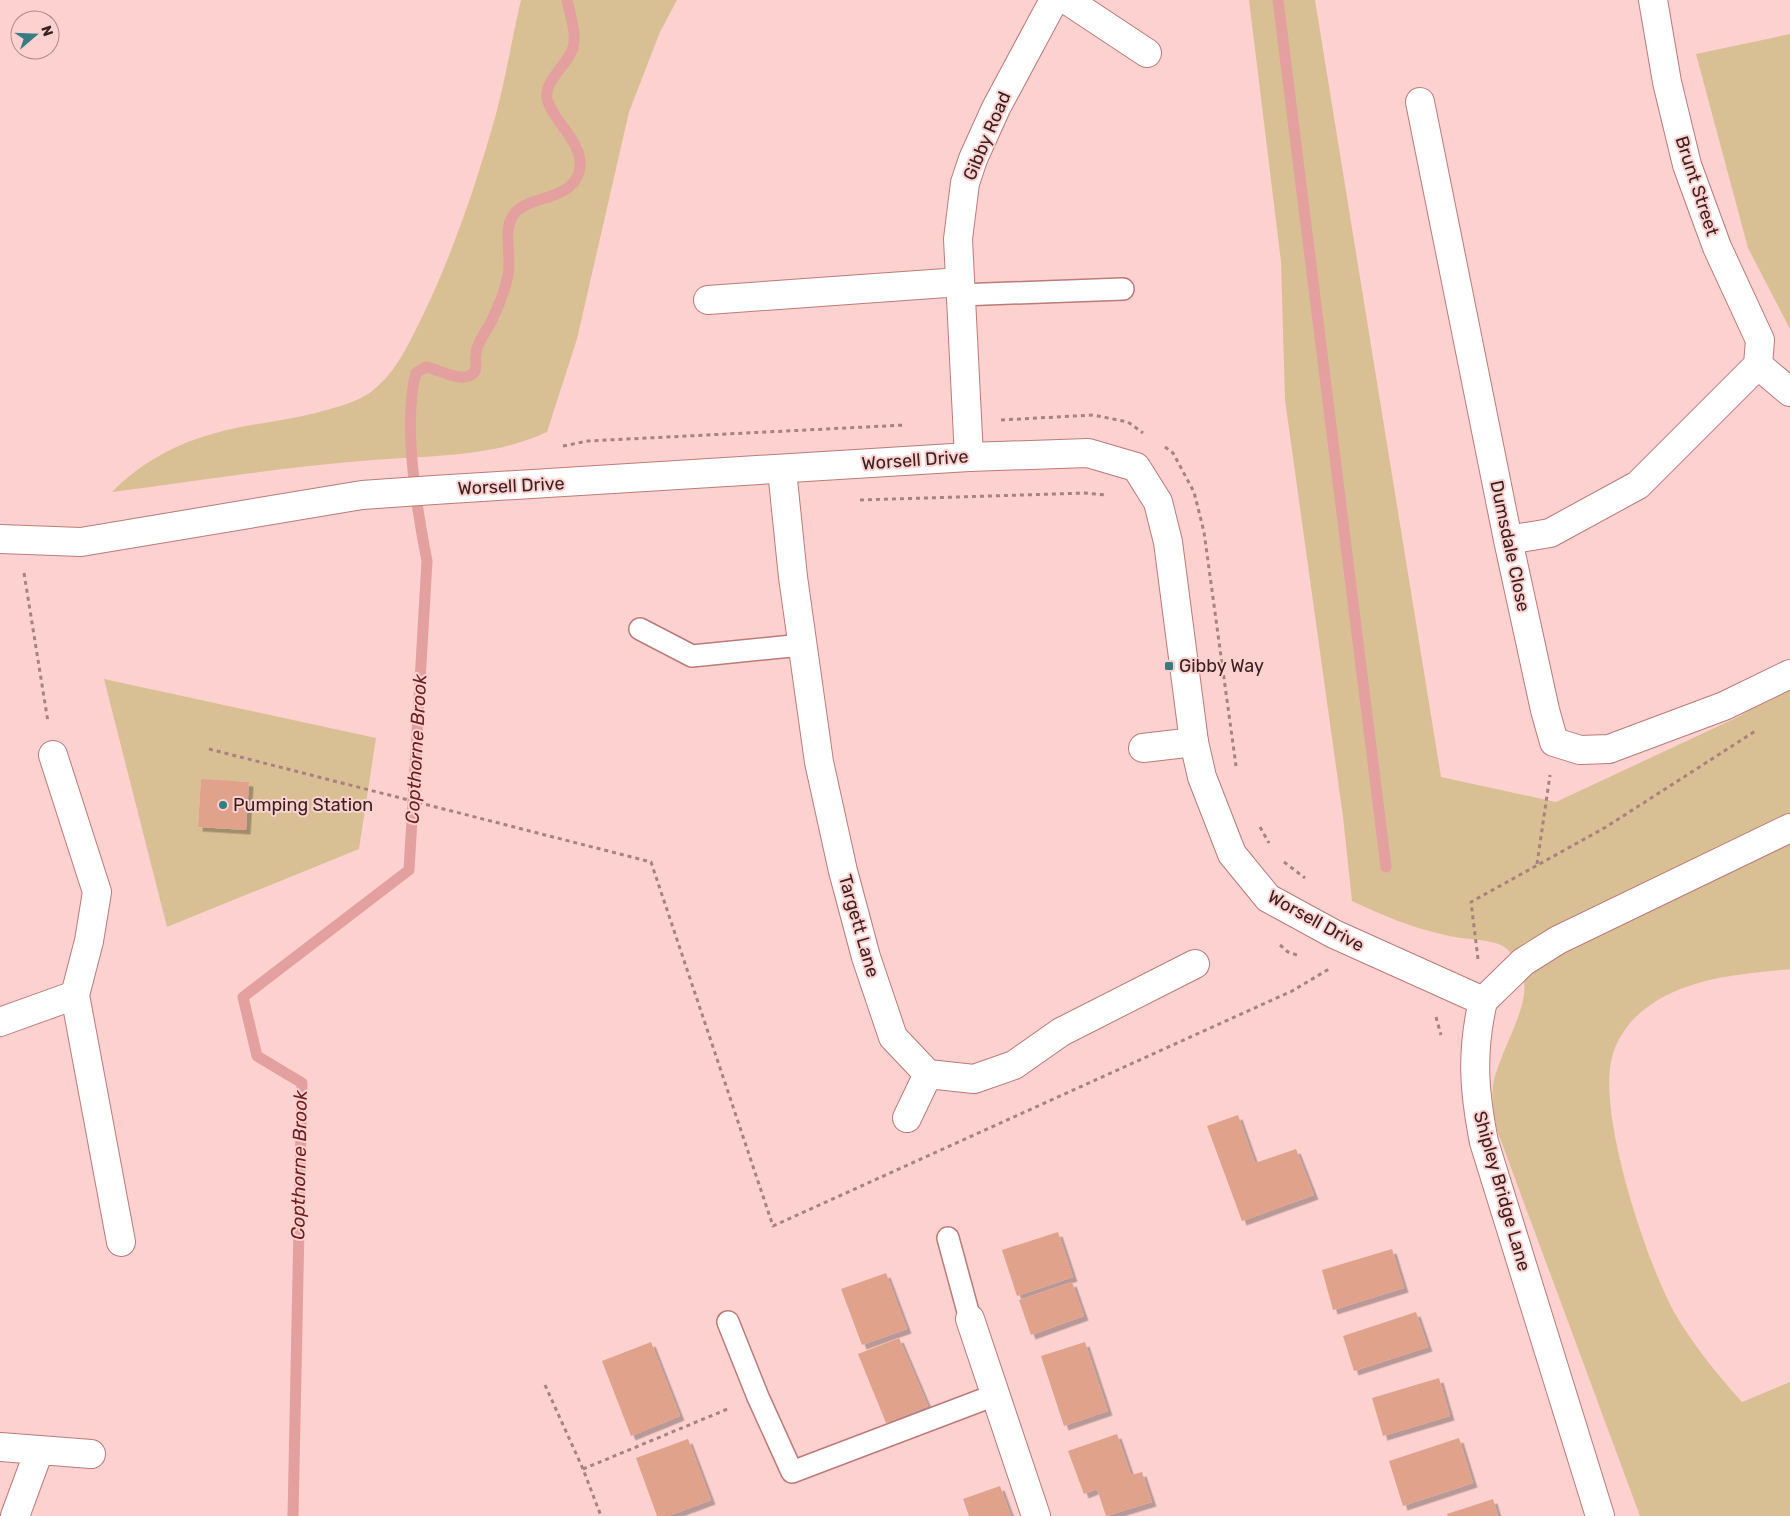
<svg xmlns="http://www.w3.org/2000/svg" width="1790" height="1516" font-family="Rubik,sans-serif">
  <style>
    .green { fill: #d9c094; fill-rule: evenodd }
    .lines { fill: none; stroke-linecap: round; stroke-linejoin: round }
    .stream { stroke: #e3a09e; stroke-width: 11 }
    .building { fill: #e0a28b; filter: url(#shadow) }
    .service-casing { stroke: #bc7b79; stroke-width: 24 }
    .minor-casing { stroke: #bc7b79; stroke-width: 30 }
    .tertiary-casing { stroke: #bc7b79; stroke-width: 30 }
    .path { stroke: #a68281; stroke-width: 3; stroke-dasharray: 4 4; stroke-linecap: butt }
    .service { stroke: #fff; stroke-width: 21 }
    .minor { stroke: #fff; stroke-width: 28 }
    .tertiary { stroke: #fff; stroke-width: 28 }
    .poi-dot { fill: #357d82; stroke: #fcd1cf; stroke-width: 2 }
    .labels { text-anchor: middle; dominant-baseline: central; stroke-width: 4; stroke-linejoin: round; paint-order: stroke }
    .street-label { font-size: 18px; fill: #3b2020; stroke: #fcd1cf }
    .poi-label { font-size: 18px; fill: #3b2020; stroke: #fcd1cf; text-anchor: start }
    .water-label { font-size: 19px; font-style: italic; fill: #6c1e23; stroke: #fcd1cf }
  </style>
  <defs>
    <filter id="shadow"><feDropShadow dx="4.5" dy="4.5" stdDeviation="0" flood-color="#0004"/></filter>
  </defs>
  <rect width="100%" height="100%" fill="#fcd1cf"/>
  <path class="green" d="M521,0H677L660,32L629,112L577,339L547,432C489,459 424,455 361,461C278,468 195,481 112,492C140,463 177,443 216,433C251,423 288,421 323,411C340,406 358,402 372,391C397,372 410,341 424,313C454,250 477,182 496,114C506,77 512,38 521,0Z
    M1249,0H1315L1441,777L1556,802L1740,716L1790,682V969C1737,975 1683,977 1640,1013C1627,1024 1616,1041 1612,1057C1597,1114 1646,1260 1674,1312C1693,1345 1717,1374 1742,1402L1790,1382V1516H1640L1497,1130C1494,1115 1491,1100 1493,1085C1498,1055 1528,1010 1524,983C1523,977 1519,971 1517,965C1513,957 1510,949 1501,945C1483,938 1463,940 1445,935C1412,928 1382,915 1352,901L1343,817L1285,400L1281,262Z
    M1790,34V329L1748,248L1696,54Z
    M104,679L376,738L359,849L167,927ZM201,780L249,782L246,830L198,827Z"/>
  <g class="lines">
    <path class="stream" d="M1278,0L1386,867
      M293,1516L302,1083L257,1056L243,997L409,870L427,561C417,510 402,423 416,373L426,367C437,369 458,381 469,376C480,372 474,361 476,353C477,342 486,332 491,322C498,308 504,293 508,276C512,258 503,234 512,217C525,194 570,203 579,172C587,144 552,122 547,98C544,81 568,64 573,48C577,34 570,14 567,0"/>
  </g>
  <path class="building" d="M201,779L249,782L246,830L198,827Z
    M1238,1115L1255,1163L1296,1149L1314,1195L1242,1221L1207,1126Z
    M1058,1232L1073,1277L1017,1296L1002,1250Z
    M1392,1249L1404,1288L1333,1310L1322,1270Z
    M886,1273L907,1329L862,1345L841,1289Z
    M1072,1282L1084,1316L1031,1335L1019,1300Z
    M1416,1312L1428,1347L1354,1371L1343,1336Z
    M899,1338L928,1406L886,1423L858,1354Z
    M651,1342L680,1416L631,1436L602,1361Z
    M1085,1342L1108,1411L1064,1426L1041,1356Z
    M1439,1378L1450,1416L1383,1436L1372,1398Z
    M1117,1434L1131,1475L1142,1472L1152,1502L1106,1516L1097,1489L1084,1494L1068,1451Z
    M1459,1438L1473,1483L1403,1506L1389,1461Z
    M688,1439L711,1500L668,1516H657L636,1458Z
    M1000,1486L1011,1516H969L963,1499Z
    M1493,1499L1498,1516H1448L1447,1514Z"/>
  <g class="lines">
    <defs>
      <path id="service" d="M960,295L1123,289
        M640,629L692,656L802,645
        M948,1238L970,1319
        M728,1322L758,1397L792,1472L995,1395"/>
      <path id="minor" d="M1067,0L1147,53
        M1420,102L1508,540L1545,710L1554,742L1580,750L1609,749L1724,706L1790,674
        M708,300L960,282
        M1758,365L1790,392
        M969,457L958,239L965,183L973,159L996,108L1054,0
        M782,470L793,577L819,762L843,871L866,957L893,1037L928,1074L974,1079L1014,1065L1061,1032L1195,964
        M1508,540L1550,533L1638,485L1758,365L1760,340L1717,247L1687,165L1667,82L1653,0
        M1143,748L1194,742
        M75,995L121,1242
        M1483,1001L1523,962L1558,940L1790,828
        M0,1022L75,995L89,941L97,892L53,755
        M907,1118L928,1074
        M970,1319L1036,1516
        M0,1447L91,1454
        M15,1516L39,1451"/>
      <path id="tertiary" d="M0,539L81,542L362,495L434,490L969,457L1088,453L1136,467L1158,502L1168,542L1194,742L1202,777L1232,854L1268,898L1334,934L1483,1001C1471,1053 1474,1091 1484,1142L1600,1516"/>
    </defs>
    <use href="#service" class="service-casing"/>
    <use href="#minor" class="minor-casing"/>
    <use href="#tertiary" class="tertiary-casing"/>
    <path class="path" d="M1001,420L1093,415L1128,422L1143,433
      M563,446L588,441L905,425
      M1165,447L1173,453L1194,492L1204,532L1236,766
      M860,500L1084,493L1106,495
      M24,573L48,722
      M209,749L651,862L773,1226L1292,991L1329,969
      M1260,827L1269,843
      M1284,862L1305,878
      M1537,864L1550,775
      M1280,945L1288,952L1300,956
      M1478,959L1471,902L1606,827L1757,730
      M1436,1017L1441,1035
      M545,1385L583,1469L601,1516
      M583,1469L730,1408"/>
    <use href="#service" class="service"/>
    <use href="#minor" class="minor"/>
    <use href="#tertiary" class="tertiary"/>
  </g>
  <g class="poi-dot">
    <rect x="1164" y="661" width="10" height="10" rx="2.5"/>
    <circle cx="223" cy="805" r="5"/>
  </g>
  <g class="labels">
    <g class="street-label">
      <text transform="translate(987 136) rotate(-67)">Gibby Road</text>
      <text transform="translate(1697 186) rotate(72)">Brunt Street</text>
      <text transform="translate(915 460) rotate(-4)">Worsell Drive</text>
      <text transform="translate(511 486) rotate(-3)">Worsell Drive</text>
      <text transform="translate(1510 546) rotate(78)">Dumsdale Close</text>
      <text transform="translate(1316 921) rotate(29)">Worsell Drive</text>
      <text transform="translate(859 926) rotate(74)">Targett Lane</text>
      <text transform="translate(1502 1191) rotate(74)">Shipley Bridge Lane</text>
    </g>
    <g class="poi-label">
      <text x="1179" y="666">Gibby Way</text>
      <text x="233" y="805">Pumping Station</text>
    </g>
    <g class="water-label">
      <text transform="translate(416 749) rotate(-87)">Copthorne Brook</text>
      <text transform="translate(299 1165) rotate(-89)">Copthorne Brook</text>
    </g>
  </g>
  <g transform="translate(35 35) rotate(71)"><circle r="24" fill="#fcd1cf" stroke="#af8a89"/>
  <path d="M0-4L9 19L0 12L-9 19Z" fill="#357d82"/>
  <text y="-8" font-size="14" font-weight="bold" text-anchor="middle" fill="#3b2020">N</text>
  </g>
</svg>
